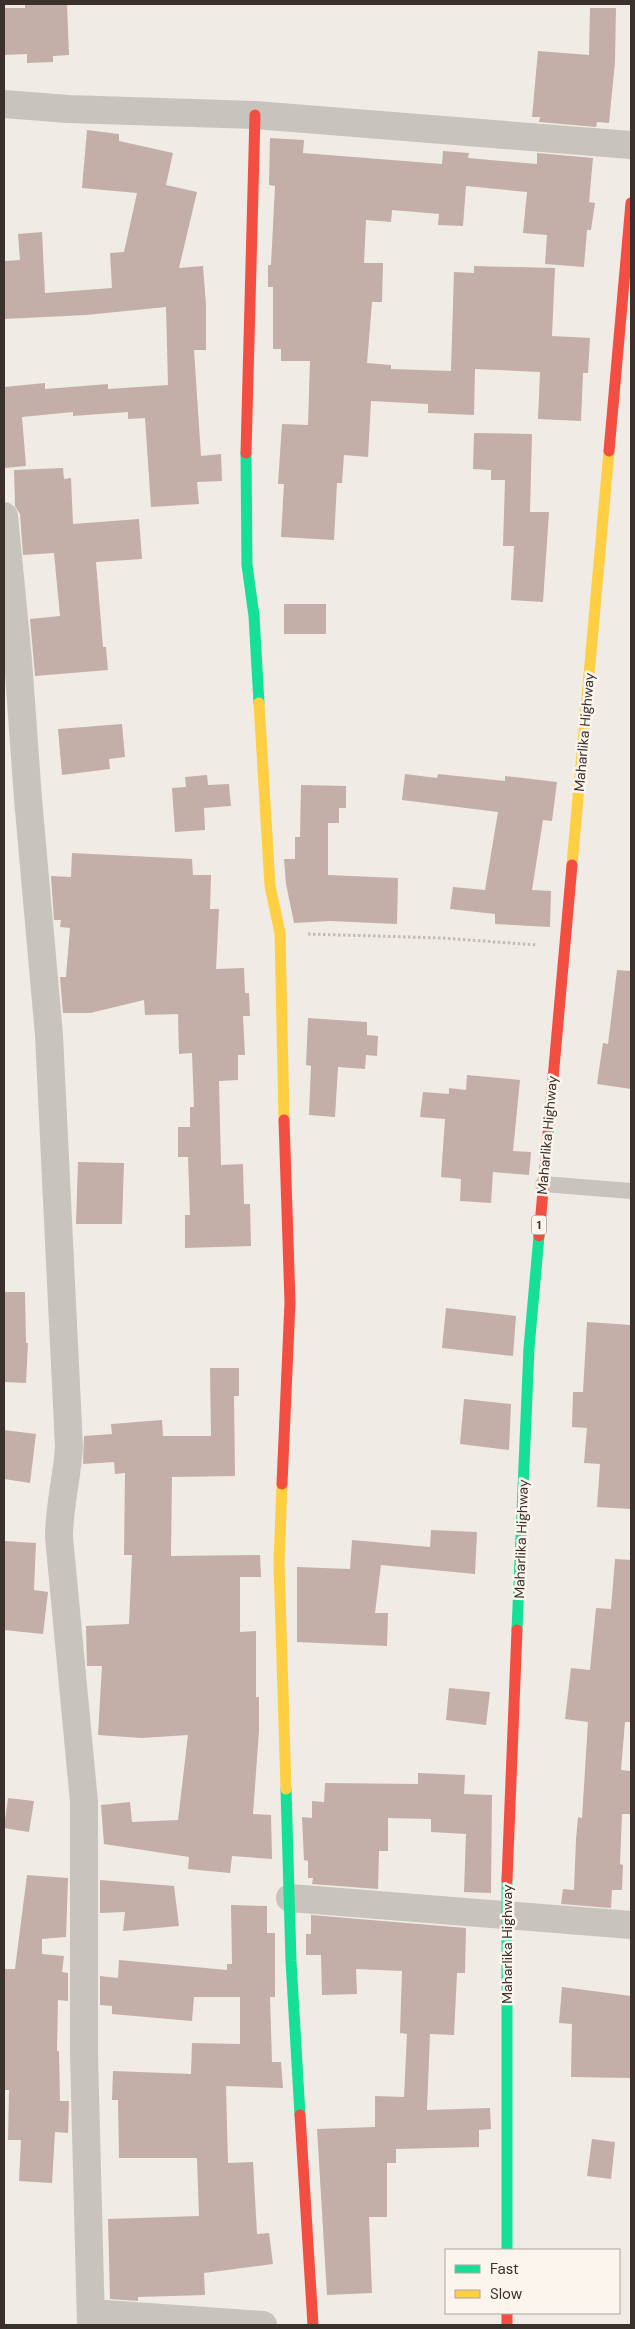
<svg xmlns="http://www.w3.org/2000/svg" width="635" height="2329" font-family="'DM Sans',sans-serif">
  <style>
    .building { fill: #c3afa7 }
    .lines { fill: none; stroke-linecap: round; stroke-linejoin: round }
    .path { stroke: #c2bbb6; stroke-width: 3; stroke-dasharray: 2.5 2.5; stroke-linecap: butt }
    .lane { stroke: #c9c3be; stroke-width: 16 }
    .street { stroke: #c9c3be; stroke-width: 28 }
    .fast { stroke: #16e098; stroke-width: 11 }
    .slow { stroke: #ffcf43; stroke-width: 11 }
    .jam { stroke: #f24e42; stroke-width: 11 }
    .labels { text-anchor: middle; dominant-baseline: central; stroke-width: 5; stroke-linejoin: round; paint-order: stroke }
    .shield { fill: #fbf5ee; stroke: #756b66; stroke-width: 1 }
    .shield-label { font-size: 12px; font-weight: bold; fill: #3b302b }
    .street-label { font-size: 14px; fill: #3b302b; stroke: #fbf5ee }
  </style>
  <rect width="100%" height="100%" fill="#f0ebe5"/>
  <path class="building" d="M67,4L69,55L53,56V62L27,63V54L4,55V8H25V5Z
    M590,8H616L615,62L609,123L597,122L596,127L539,122L540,117H532L538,51L589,55Z
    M87,130L119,134V141L173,153L166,185L197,192L179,268L203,266L206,305V350H194L201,456L221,454L222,481L197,482L199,504L151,507L145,418L128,419V412L73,416V412L22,417L26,466L4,468V387L45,383V389L108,384V389L168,385L166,307L86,315L4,319V261L20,260L18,234L42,232L45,293L112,288L110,253L124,252L137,193L82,188Z
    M270,138L304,140L303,153L442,164L443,151L469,153L468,158L537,164V153L593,158L589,202L595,203L591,230H587L584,267L545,264L547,235L523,233L527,192L466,186L463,226L438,225L439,214L392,210L391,222L366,220L364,263H383L382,302H372L367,363L391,365V369L451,371L454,272L474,273V266L555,268L552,336L590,338L588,373H583L581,421L538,419L540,372L475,369L474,415L428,413V404L371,401L368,457L344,455L342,483H337L334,540L281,537L284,484H278L282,424L308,425L310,361H281V349H273V287H268V265H271L275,186L269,185Z
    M474,433L532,434L530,512H549L543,602L511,600L514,546H503L505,480H491V470L473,469Z
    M63,468L64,479L71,478L73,524L139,519L142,559L96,562L103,647H106L108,670L35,676L30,619L60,616L54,553L23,555L20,514L15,506L14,470Z
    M284,604H326V634H284Z
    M122,724L125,757L109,759L110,769L62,775L58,729Z
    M405,774L437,778L438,774L505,781V776L557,782L552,821L543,820L532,890L551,891L550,927L495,924V914L450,909L453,887L485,890L498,812L402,800Z
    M207,775L208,785L229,784L231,806L204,808L205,830L175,832L172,788L186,787L185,777Z
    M301,785L346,786V808H339V823H328V875L398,878L397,924L330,921L294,923L286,884L284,859H295V837H300Z
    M72,853L192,859L193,875H211L210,909H219L216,969L244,968L245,993H249L250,1016H243L245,1055H238V1080L219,1081L221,1165L243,1164L244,1204H250L251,1246L185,1248V1215H190L188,1157H178V1127H190V1107H194L192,1053L179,1054L178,1014L145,1015L144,1000L90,1013H63L60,977H66L70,928L60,927L61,920H54L51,876L71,877Z
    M617,970L631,971V1089L597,1084L603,1043L608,1044Z
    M308,1018L367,1022V1035L378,1036L377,1056L366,1055L365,1069L338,1067L335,1117L309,1115L311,1066L306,1065Z
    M467,1075L520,1080L513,1151L531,1152L529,1175L493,1172L491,1203L460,1201L461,1179L441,1177L445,1119L420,1117L423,1092L449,1094V1088L466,1090Z
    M78,1162L124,1163L122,1224H76Z
    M4,1292H25L26,1343H28L26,1383L4,1382Z
    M446,1308L516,1316L513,1356L442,1348Z
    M587,1322L631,1325V1509L597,1507L600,1464L584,1463L587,1428L572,1427L573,1392H583Z
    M210,1368H239V1396H234L235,1476L172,1477L171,1556L260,1555L261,1577H240V1632L256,1631V1697H259V1731L253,1814L271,1815L272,1859L232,1856L230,1873L188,1869L189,1857L104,1844L101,1805L130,1802L132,1822L178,1820L188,1735L142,1738L98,1735L102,1666H87L86,1626L129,1624L132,1555H124L125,1473L115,1474L114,1462L83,1464L84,1436L112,1434L111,1424L162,1420L163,1436H211Z
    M464,1399L511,1404L509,1450L460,1444Z
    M4,1430L36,1434L30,1483L4,1479Z
    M431,1530L477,1532L475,1574L381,1565L375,1613H388L387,1646L297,1642V1567L350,1569L352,1540L430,1547Z
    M4,1541L36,1543L34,1590L48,1592L43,1634L4,1630Z
    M615,1559L631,1560V1722H625L621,1770L631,1771V1814H622L620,1864L623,1865L622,1890H612L611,1908L561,1904L563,1889L574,1890L576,1839L578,1817L582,1818L588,1722L565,1719L571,1668L590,1670L596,1608L611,1609Z
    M449,1688L490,1692L486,1725L446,1720Z
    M418,1773L465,1775L464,1794L492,1795L491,1893L464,1892L466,1834L431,1832V1819L388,1818V1851H379L378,1889L312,1884L313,1878H308V1861L304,1860L302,1817L312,1818V1801L324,1802L325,1783L418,1784Z
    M8,1798L34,1801L29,1832L4,1828Z
    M27,1875L68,1878L66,1937L42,1939V1954L64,1956L62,1972L68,1973V2001L58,2000L57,2051H59L60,2101H69L68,2133L55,2132L52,2183L19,2181L21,2140H8L9,2090H4V1969H15Z
    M100,1880L174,1886L179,1926L123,1931L125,1912L100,1913Z
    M231,1905L267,1906V1933H275V1997H270L272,2062H281L283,2088L226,2086L228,2163L253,2162L257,2234L269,2233L273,2264L204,2273L205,2295L138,2297V2301L110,2299L108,2219L199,2216L197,2158H119L118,2100H112L113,2071L191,2074L192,2043L240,2044V1997H194L192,2021L112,2014V2006L100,2005V1976L118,1978L119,1960L227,1970V1964H232Z
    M311,1915L466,1928L465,1973H457L454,2035L430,2034L427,2110L490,2108L491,2129L479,2130V2147L396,2149V2163H387V2217H369L372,2293L327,2295L317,2129L375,2127V2096L404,2097L407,2034L400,2033L402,1971L356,1969L357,1994L322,1995L321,1955H306V1934H311Z
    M562,1987L631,1996V2078L571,2077L572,2024L559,2023Z
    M592,2139L615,2142L611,2179L587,2176Z"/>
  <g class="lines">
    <path class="path" d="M308,934L442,938L537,945"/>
    <path class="lane" d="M543,1184L631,1191"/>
    <path class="street" d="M4,104L68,109L255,115L631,145
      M4,516L18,660L28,799L49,1035L69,1447C67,1478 59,1507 59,1537L84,1802V2054L91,2325
      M290,1898L631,1925
      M91,2313L263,2325"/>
    <path class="fast" d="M246,453L247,565L254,616L259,703
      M517,1630L529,1348L539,1236
      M286,1789L291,1961L300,2115
      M507,2250V1880"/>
    <path class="slow" d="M259,703L270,886L280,933L284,1120
      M572,865L609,451
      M282,1484L279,1563L286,1789"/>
    <path class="jam" d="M609,451L631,203
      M246,453L255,115
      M539,1236L572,865
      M282,1484L290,1302L284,1120
      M507,1880L517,1630
      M300,2115L313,2325
      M507,2313V2325"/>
  </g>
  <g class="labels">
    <rect class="shield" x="531.5" y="1215.5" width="15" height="19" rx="4"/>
    <g class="shield-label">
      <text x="539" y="1225">1</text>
    </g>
    <g class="street-label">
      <text transform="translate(584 732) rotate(-85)">Maharlika Highway</text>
      <text transform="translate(547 1135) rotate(-85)">Maharlika Highway</text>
      <text transform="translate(521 1539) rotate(-88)">Maharlika Highway</text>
      <text transform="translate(507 1944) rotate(-90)">Maharlika Highway</text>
    </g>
  </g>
  <rect width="635" height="2329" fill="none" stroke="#3b302b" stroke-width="10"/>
  <rect x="445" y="2249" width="175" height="65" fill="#fbf5ee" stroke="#aea6a0"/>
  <rect x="455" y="2265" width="25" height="8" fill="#16e098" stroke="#aea6a0"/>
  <text x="490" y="2274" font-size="15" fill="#3b302b">Fast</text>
  <rect x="455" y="2290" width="25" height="8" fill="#ffcf43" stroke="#aea6a0"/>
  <text x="490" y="2299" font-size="15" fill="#3b302b">Slow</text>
</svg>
